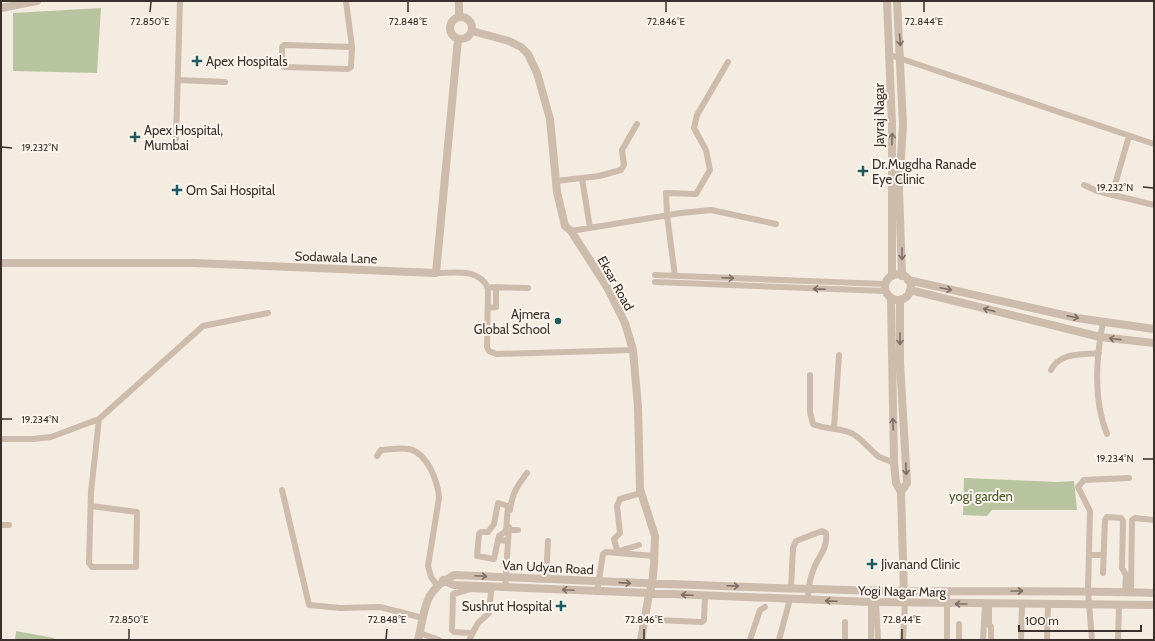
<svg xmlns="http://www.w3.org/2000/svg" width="1155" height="641" font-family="Cabin,sans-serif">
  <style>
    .green { fill: #b8c4a0 }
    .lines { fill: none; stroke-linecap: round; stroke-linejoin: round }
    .minor { stroke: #cdbbac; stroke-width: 6 }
    .tertiary { stroke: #cdbbac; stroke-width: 8 }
    .oneway { stroke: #7d6f65 }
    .ticks { fill: none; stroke: #3b302b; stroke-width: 1.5 }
    .poi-dot { fill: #1f5a5e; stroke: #fbf5ee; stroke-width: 1.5 }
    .labels { text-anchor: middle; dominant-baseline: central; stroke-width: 4; stroke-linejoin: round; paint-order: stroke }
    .poi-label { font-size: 13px; fill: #3b302b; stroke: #fbf5ee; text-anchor: start }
    .street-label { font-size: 13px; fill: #3b302b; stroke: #fbf5ee }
    .park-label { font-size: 13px; fill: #4a5a2e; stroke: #fbf5ee }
    .ticks-label { font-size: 10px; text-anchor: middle; fill: #3b302b; stroke: #fbf5ee; stroke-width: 4; stroke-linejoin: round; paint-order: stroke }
  </style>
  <rect width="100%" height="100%" fill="#f4ebe1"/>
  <path class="green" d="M101,8L97,73L13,71V13Z
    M964,478L1058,482L1074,481L1077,510H992L987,516L963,515Z
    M16,631L54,638L55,640H15Z"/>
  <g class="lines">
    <path class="minor" d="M346,1L352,47L351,67L348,69L284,67L282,64V47L284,45L352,47
      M890,55L1154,144
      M178,80L225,82
      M176,139L180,1
      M582,178L590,228
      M556,181L599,176L621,170L624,165L622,150L637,124
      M1084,185L1097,191L1154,205
      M1112,195L1129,136
      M571,231L681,213L711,210L776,224
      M436,273C455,273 479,268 488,288L487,347L489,351L496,354L633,350
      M655,275L885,284
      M675,276L667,215L666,193L696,194L710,170L706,150L694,128L697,115L728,62
      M655,282L885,291
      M487,287L528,288
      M488,308L496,307V287
      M1103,322C1096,358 1093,400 1107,434
      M1051,370C1060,352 1081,355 1099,353
      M810,375V412L813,424C826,430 840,427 853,434C863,440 870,450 879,457C884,459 890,461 894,463
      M834,428L839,355
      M1,439H33L51,437L99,419L203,326L268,313
      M377,456L381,450C389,450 400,447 409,449C427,453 438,481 439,498L428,566L431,577L437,585
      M282,490L309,605L341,608L380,607L423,618
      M91,506L137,512L136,567H92L89,563L91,492L99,419
      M510,510C512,494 517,486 527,473
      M1,525H9
      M509,530H518
      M498,540L499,536L506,531L508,506L498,503L494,524L488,532H481L479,534L477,556L494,559L498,540L508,541
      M639,545L619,551L617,550L614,539L620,533L617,506L620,499L641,493
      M1089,555H1103
      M1103,573L1105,520L1107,517L1121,518L1123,521L1122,568L1126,575L1125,592
      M546,579L548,541
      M505,588L509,527
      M791,588L793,548L796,541L822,531L826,533C828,549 819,555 814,568C810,578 808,589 808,600
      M597,592L603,554L606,552L654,556
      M1131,592L1132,520L1135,518L1154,520
      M876,602L878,640
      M989,604V624L991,627V640
      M657,620L702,622L704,620L705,596
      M845,622V640
      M420,633L439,640
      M469,640L478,623L489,613L491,592L489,590L470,589L453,594L452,630L454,632L472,633
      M750,640L760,610L765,607
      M779,640L790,599
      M871,640V602
      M903,640L905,603
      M947,640V591
      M959,640V624
      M983,640L985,604
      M1021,640L1022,604
      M1047,640L1048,604
      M1092,640L1088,591L1090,511L1078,487L1084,480L1129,478
      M1118,640L1119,605"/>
    <path class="tertiary" d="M887,1L892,125V276
      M897,1L903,125L899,189L902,276
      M1,8L37,1
      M459,17V1
      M450 28a11 11 0 1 1 22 0a11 11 0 1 1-22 0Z
      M472,31L509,41L521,47L528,54L537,73L550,119L557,192L565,226L571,231L607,287L625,323L633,350L638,407L640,489L655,536L654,565L652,585L649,594L641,640
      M1,263H194L436,273L458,39
      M885 287a13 13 0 1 1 26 0a13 13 0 1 1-26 0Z
      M908,280L1077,318L1154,329
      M910,290L1100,337L1154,343
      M891,298L894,463L896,483L901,492L904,596
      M900,300V363L907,483L901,492
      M443,580L454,585L871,602L1154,605
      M418,640C426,608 422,592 454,575C604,581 754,589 904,591C987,592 1071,590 1154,593"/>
  </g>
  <defs><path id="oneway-shaft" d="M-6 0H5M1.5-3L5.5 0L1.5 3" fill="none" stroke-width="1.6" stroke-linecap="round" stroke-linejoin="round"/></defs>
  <g class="oneway">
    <use href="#oneway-shaft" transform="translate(900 40) rotate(86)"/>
    <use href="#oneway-shaft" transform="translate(892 139) rotate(-89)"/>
    <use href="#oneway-shaft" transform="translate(902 254) rotate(90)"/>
    <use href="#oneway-shaft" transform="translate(728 278) rotate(2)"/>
    <use href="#oneway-shaft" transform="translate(819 289) rotate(-178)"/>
    <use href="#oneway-shaft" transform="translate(946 289) rotate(12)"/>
    <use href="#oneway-shaft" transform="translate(989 310) rotate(-166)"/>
    <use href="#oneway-shaft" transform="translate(1073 317) rotate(12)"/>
    <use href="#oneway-shaft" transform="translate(900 339) rotate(90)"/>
    <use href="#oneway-shaft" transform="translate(1115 339) rotate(-174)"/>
    <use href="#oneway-shaft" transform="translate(893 424) rotate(-92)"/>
    <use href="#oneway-shaft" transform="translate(906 469) rotate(87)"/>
    <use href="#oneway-shaft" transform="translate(481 576) rotate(3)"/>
    <use href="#oneway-shaft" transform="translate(625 583) rotate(4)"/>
    <use href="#oneway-shaft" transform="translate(733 586) rotate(2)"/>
    <use href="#oneway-shaft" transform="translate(568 590) rotate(-177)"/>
    <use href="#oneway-shaft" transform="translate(1017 591)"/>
    <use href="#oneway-shaft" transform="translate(687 595) rotate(-178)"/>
    <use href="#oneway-shaft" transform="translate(831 601) rotate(-178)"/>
    <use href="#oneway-shaft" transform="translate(961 604) rotate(-180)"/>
  </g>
  <path class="ticks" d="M150,12L151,2M408,12V2M666,12V2M924,12V2M2,147L12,148M1143,187L1153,188M2,419H12M1143,459H1153M129,639V629M386,639L387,629M644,639V629M902,639V629"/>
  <g class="poi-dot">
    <path d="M195 55h4v4h4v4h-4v4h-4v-4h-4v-4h4z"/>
    <path d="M133 131h4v4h4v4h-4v4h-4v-4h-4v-4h4z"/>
    <path d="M861 165h4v4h4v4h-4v4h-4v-4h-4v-4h4z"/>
    <path d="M175 184h4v4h4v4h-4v4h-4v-4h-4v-4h4z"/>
    <circle cx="558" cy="321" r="4"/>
    <path d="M870 558h4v4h4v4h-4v4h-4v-4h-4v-4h4z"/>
    <path d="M559 600h4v4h4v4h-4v4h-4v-4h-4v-4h4z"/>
  </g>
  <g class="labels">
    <g class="poi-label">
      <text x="206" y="61">Apex Hospitals</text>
      <text x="144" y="130">Apex Hospital,<tspan x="144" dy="15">Mumbai</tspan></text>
      <text x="872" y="164">Dr.Mugdha Ranade<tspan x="872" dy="15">Eye Clinic</tspan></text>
      <text x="186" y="190">Om Sai Hospital</text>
      <text x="550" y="314" text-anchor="end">Ajmera<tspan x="550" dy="15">Global School</tspan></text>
      <text x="881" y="564">Jivanand Clinic</text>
      <text x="552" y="606" text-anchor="end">Sushrut Hospital</text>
    </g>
    <g class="street-label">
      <text transform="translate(879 115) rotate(-90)">Jayraj Nagar</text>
      <text transform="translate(336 257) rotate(2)">Sodawala Lane</text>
      <text transform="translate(616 283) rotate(61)">Eksar Road</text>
      <text transform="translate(548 567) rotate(3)">Van Udyan Road</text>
      <text transform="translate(902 591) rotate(1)">Yogi Nagar Marg</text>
    </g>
    <g class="park-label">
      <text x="981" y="496">yogi garden</text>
    </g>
  </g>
  <g class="ticks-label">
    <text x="150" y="25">72.850°E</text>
    <text x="408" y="25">72.848°E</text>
    <text x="666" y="25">72.846°E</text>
    <text x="924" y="25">72.844°E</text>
    <text x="40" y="151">19.232°N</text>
    <text x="1115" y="191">19.232°N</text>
    <text x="40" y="423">19.234°N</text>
    <text x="1115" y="462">19.234°N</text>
    <text x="129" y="623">72.850°E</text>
    <text x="387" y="623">72.848°E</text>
    <text x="644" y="623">72.846°E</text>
    <text x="902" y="623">72.844°E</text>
  </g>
  <rect width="1155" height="641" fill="none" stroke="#3b302b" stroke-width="4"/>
  <path d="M1019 625v6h122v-6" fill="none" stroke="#3b302b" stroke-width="2"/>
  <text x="1025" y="625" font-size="12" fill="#3b302b" stroke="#fbf5ee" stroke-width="3" paint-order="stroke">100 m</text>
</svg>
